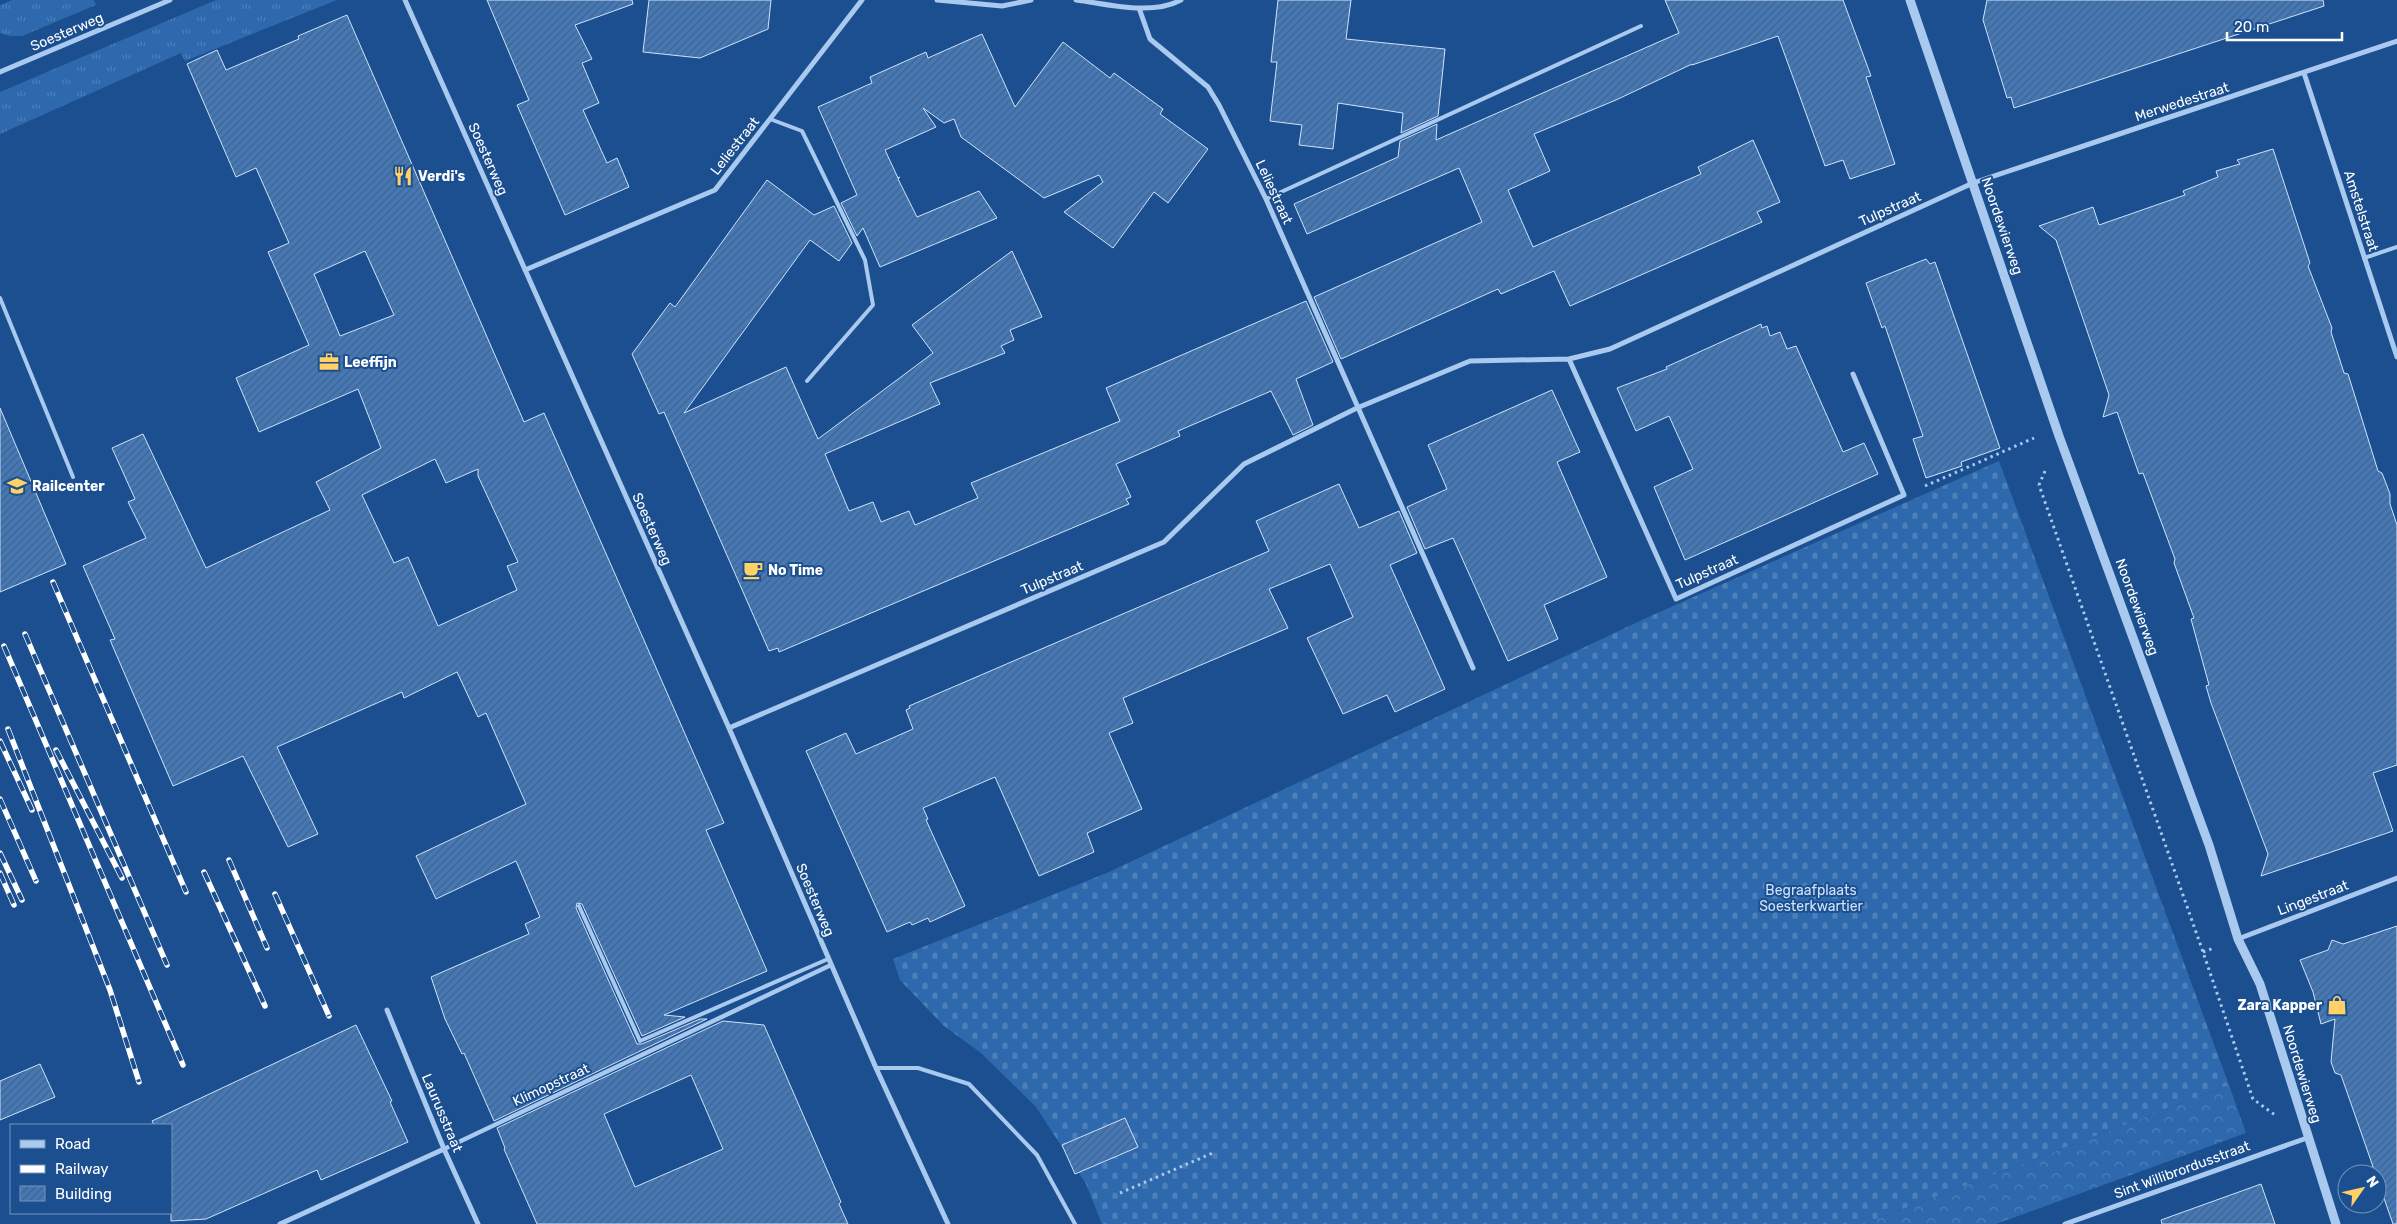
<svg xmlns="http://www.w3.org/2000/svg" width="2397" height="1224" font-family="Rubik,sans-serif">
  <style>
    .grass { fill: url(#grass-tufts) }
    .forest { fill: url(#forest-crowns) }
    .cemetery { fill: url(#cemetery-stones) }
    .building { fill: url(#building-hatch); stroke: #cfe3fa; fill-rule: evenodd }
    .lines { fill: none; stroke-linecap: round; stroke-linejoin: round }
    .path { stroke: #a9c9ee; stroke-width: 3; stroke-dasharray: 2.5 4; stroke-linecap: butt }
    .service { stroke: #a9c9ee; stroke-width: 4 }
    .pedestrian { stroke: #a9c9ee; stroke-width: 4.5 }
    .minor { stroke: #a9c9ee; stroke-width: 5 }
    .tertiary { stroke: #a9c9ee; stroke-width: 9 }
    .rail-casing { stroke: #fff; stroke-width: 5.5 }
    .rail { stroke: #1b4f8f; stroke-width: 4; stroke-dasharray: 11; stroke-linecap: butt }
    .labels { text-anchor: middle; dominant-baseline: central; stroke-width: 4; stroke-linejoin: round; paint-order: stroke }
    .street-label { font-size: 14px; fill: #fff; stroke: #1b4f8f }
    .poi-label { font-size: 14px; font-weight: bold; fill: #fff; stroke: #1b4f8f; text-anchor: start }
    .park-label { font-size: 14px; fill: #cfe3fa; stroke: #1b4f8f }
  </style>
  <defs>
    <pattern id="grass-tufts" width="24" height="20" patternUnits="userSpaceOnUse" patternTransform="scale(1.25)"><rect width="24" height="20" fill="#2e69ad"/><path d="M3 7l-1-3M5 7V3M7 7l1-3M15 17l-1-3M17 17v-4M19 17l1-3" fill="none" stroke="#4d80b9"/></pattern>
    <pattern id="forest-crowns" width="20" height="18" patternUnits="userSpaceOnUse" patternTransform="scale(1.25)"><rect width="20" height="18" fill="#2e69ad"/><path d="M2 6a3 3 0 1 1 6 0M12 15a3 3 0 1 1 6 0" fill="none" stroke="#4d80b9"/></pattern>
    <pattern id="cemetery-stones" width="16" height="16" patternUnits="userSpaceOnUse" patternTransform="scale(1.25)"><rect width="16" height="16" fill="#2e69ad"/><path d="M2 7V4a2 2 0 0 1 4 0v3zM10 15v-3a2 2 0 0 1 4 0v3z" fill="#4d80b9"/></pattern>
    <pattern id="building-hatch" width="6" height="6" patternUnits="userSpaceOnUse" patternTransform="scale(1.25)"><rect width="6" height="6" fill="#4478b7"/><path d="M-1 1l2-2M0 6l6-6M5 7l2-2" fill="none" stroke="#486282"/></pattern>
  </defs>
  <rect width="100%" height="100%" fill="#1b4f8f"/>
  <path class="grass" d="M12,0H94L96,5L22,36H10L0,33V5Z
    M216,0H337L185,61L181,53L0,134V92Z"/>
  <path class="forest" d="M2229,1085L2246,1133L1996,1224H1864Z"/>
  <path class="cemetery" d="M1999,461L2229,1085L1864,1224H1102L1086,1184L1036,1107L981,1053L944,1026L900,980L893,959L1109,872L1644,619Z"/>
  <path class="building" d="M487,0H632L633,4L575,25L592,59L582,63L599,103L583,110L607,163L617,158L629,187L565,215L517,105L529,100Z
    M649,0H771L768,29L700,58L643,52Z
    M1278,0H1351L1346,39L1445,49L1438,116L1401,133L1403,113L1338,103L1333,149L1299,145L1302,125L1270,121L1277,62H1271Z
    M1665,0H1843L1871,76L1866,77L1895,164L1850,179L1843,160L1825,166L1778,36L1692,65V64L1616,100L1534,134L1550,171L1508,190L1533,247L1701,174L1698,167L1753,140L1780,202L1757,212L1762,222L1570,306L1554,271L1501,294L1498,289L1341,359L1314,297L1482,222L1459,168L1307,234L1294,204L1398,157L1400,141L1437,124L1436,140L1679,33Z
    M1987,0H2323L2324,6L2014,108L2011,97L2007,98L1983,20Z
    M347,15L524,422L544,413L615,574L724,823L706,830L767,971L664,1015L685,1017L642,1036L582,904L577,903L576,908L637,1044H642L700,1019H707L494,1121L464,1053L462,1054L445,1019L431,977L529,934L525,924L540,917L516,861L436,899L416,856L526,804L486,713L478,717L457,672L404,698L402,692L277,747L318,834L288,847L243,756L173,786L110,640L115,639L83,566L146,538L128,502L135,499L112,448L143,434L206,568L330,510L316,482L381,448L358,389L259,432L236,378L309,345L268,252L289,243L256,168L236,177L187,64L217,50L226,70L299,39L298,36ZM365,251L394,315L340,336L314,274ZM435,459L446,483L478,469V476L518,562L507,566L517,590L438,626L408,557L394,563L362,495Z
    M982,34L1015,107L1063,42L1110,78L1114,73L1163,109L1160,114L1208,149L1168,203L1154,192L1113,248L1064,212L1103,182L1099,175L1044,198L961,137L954,119L944,123L923,108L936,127L885,150L898,178L900,177L898,179L917,217L979,191L997,218L880,267L863,228L857,236L841,203L857,195L818,107L872,83L870,77L926,52L928,58Z
    M2273,149L2310,263L2308,266L2332,328L2331,332L2344,373L2348,374L2353,390L2378,471L2382,473L2390,494V504L2397,525V765L2373,773L2393,831L2261,876L2268,854L2211,703L2206,686L2209,685L2191,619L2194,618L2174,563L2175,559L2143,473L2139,474L2117,412L2103,417L2109,395L2056,240L2039,226L2093,207L2099,225L2185,195L2183,191L2218,177L2216,171L2240,164L2237,160Z
    M767,180L814,215L834,206L852,243L839,261L810,240L684,413L786,367L818,439L933,353L912,325L1012,251L1042,317L1010,330L1014,340L1001,346L1005,353L930,383L940,404L825,454L849,511L873,502L881,522L909,511L915,525L978,498L971,483L1120,421L1106,388L1306,301L1333,362L1296,379L1313,425L1293,435L1271,391L1178,431L1180,436L1116,464L1131,497L1126,499L1129,504L779,652L778,648L769,651L664,412L659,414L632,354L670,303L675,307Z
    M1926,259L1930,264L1935,262L2000,448L1961,462L1962,466L1926,478L1913,439L1923,436L1885,326L1882,328L1866,283Z
    M1761,324L1762,328L1767,326L1770,336L1780,332L1787,349L1796,346L1843,452L1864,443L1878,474L1685,560L1654,487L1693,469L1669,416L1636,431L1617,388L1667,369L1666,367Z
    M1552,390L1580,452L1557,462L1607,577L1544,605L1558,639L1508,661L1453,538L1425,549L1407,507L1447,489L1428,445Z
    M0,408L66,564L0,592Z
    M1339,484L1359,528L1399,511L1417,553L1390,565L1445,689L1395,712L1387,695L1343,714L1307,638L1353,617L1330,564L1269,589L1288,628L1123,698L1133,723L1109,733L1142,809L1087,833L1094,852L1039,876L995,777L923,808L928,819L926,820L965,906L930,922L928,918L912,925L910,922L887,932L806,751L846,733L856,754L913,729L906,710L910,708L909,706L1269,551L1256,521Z
    M2397,926V1224H2393L2341,1075L2335,1073L2331,1062L2335,1019L2321,1024L2313,992L2300,960L2328,950L2332,940L2343,944Z
    M723,1021L764,1025L841,1202L839,1204L848,1224H537L504,1149L505,1148L497,1128ZM691,1075L723,1149L635,1187L604,1114Z
    M356,1025L392,1101L390,1102L408,1142L321,1180L317,1170L206,1219L171,1221V1125H154L152,1121Z
    M40,1064L55,1097L0,1120V1081Z
    M1125,1118L1138,1147L1075,1174L1062,1145Z
    M2261,1184L2275,1224H2162L2161,1220Z"/>
  <g class="lines">
    <path class="path" d="M2045,471L2039,485L2203,952L2253,1099L2275,1115
      M1925,486L2034,438
      M2203,952L2214,948
      M1120,1193L1215,1152"/>
    <path class="service" d="M770,119L802,131L865,260L873,305L807,381
      M1266,199L1641,26
      M2364,258L2397,247
      M0,298L73,477
      M579,906L640,1041L828,959
      M876,1068H918L969,1084L1037,1155L1075,1224"/>
    <path class="pedestrian" d="M444,1149L831,965"/>
    <path class="minor" d="M405,0L729,728L876,1068L948,1224
      M937,0L1002,6L1031,0
      M1076,0C1108,4 1151,16 1181,0
      M1139,8L1150,39L1208,87L1219,105L1266,199L1473,668
      M0,72L170,0
      M2304,73L2397,357
      M525,270L715,190L862,0
      M1569,359L1676,599L1904,495L1853,374
      M729,728L1164,542L1244,464L1357,408L1470,361L1569,359L1610,349L1973,183L2397,41
      M2238,939L2397,878
      M387,1010L444,1149L478,1224
      M280,1224L444,1149
      M2065,1224L2307,1138"/>
    <path class="tertiary" d="M1910,0L2059,436L2209,845L2238,939L2260,984L2336,1224"/>
    <defs>
      <path id="rail" d="M53,582L186,892
        M25,634L167,965
        M4,646L183,1065
        M8,729L110,990L139,1082
        M0,741L32,810
        M56,750L122,878
        M0,799L36,881
        M0,853L22,900
        M229,860L267,948
        M204,872L265,1006
        M0,873L14,905
        M275,894L329,1016"/>
    </defs>
    <use href="#rail" class="rail-casing"/>
    <use href="#rail" class="rail"/>
  </g>
  <defs>
    <symbol id="restaurant-bare" viewBox="-9 -9 18 18"><path d="M-5-6h1v4h1v-4h1v4h1v-4h1v5L-1.5 .5V6h-2V.5L-5-1ZM5-6V6H3V1.5H1.5Q1.5-4 5-6Z" fill="#ffd166" stroke="#1b4f8f" stroke-width="2.5" paint-order="stroke"/></symbol>
    <symbol id="office-bare" viewBox="-9 -9 18 18"><path d="M-6-3h4V-5.5h4V-3h4V5H-6ZM-1-4.5V-3h2v-1.5ZM-6 0V1H6V0Z" fill="#ffd166" stroke="#1b4f8f" stroke-width="2.5" paint-order="stroke"/></symbol>
    <symbol id="university-bare" viewBox="-9 -9 18 18"><path d="M0-5L7-2L0 1L-7-2ZM-4 1L0 2.5L4 1V4Q0 6-4 4Z" fill="#ffd166" stroke="#1b4f8f" stroke-width="2.5" paint-order="stroke"/></symbol>
    <symbol id="cafe-bare" viewBox="-9 -9 18 18"><path d="M-5.5-4.5H6V0H3Q3 3.5 0 3.5H-2.5Q-5.5 3.5-5.5 0ZM3-3.2v2h1.7v-2ZM-6 4.5H4V6H-6Z" fill="#ffd166" stroke="#1b4f8f" stroke-width="2.5" paint-order="stroke"/></symbol>
    <symbol id="shop-bare" viewBox="-9 -9 18 18"><path d="M-5-2.5h2.3a2.7 3.5 0 0 1 5.4 0H5L5.5 6h-11ZM-1.5-2.5h3a1.5 2.3 0 0 0-3 0Z" fill="#ffd166" stroke="#1b4f8f" stroke-width="2.5" paint-order="stroke"/></symbol>
  </defs>
  <g fill-rule="evenodd">
    <use href="#restaurant-bare" x="389" y="162" width="28" height="28"/>
    <use href="#office-bare" x="315" y="348" width="28" height="28"/>
    <use href="#university-bare" x="3" y="472" width="28" height="28"/>
    <use href="#cafe-bare" x="739" y="556" width="28" height="28"/>
    <use href="#shop-bare" x="2323" y="991" width="28" height="28"/>
  </g>
  <g class="labels">
    <g class="street-label">
      <text transform="translate(67 32) rotate(-23)">Soesterweg</text>
      <text transform="translate(2182 102) rotate(-18)">Merwedestraat</text>
      <text transform="translate(735 146) rotate(-52)">Leliestraat</text>
      <text transform="translate(488 159) rotate(66)">Soesterweg</text>
      <text transform="translate(1274 192) rotate(65)">Leliestraat</text>
      <text transform="translate(1890 209) rotate(-24)">Tulpstraat</text>
      <text transform="translate(2361 211) rotate(72)">Amstelstraat</text>
      <text transform="translate(2002 226) rotate(71)">Noordewierweg</text>
      <text transform="translate(652 529) rotate(66)">Soesterweg</text>
      <text transform="translate(1707 572) rotate(-24)">Tulpstraat</text>
      <text transform="translate(1052 578) rotate(-23)">Tulpstraat</text>
      <text transform="translate(2137 607) rotate(70)">Noordewierweg</text>
      <text transform="translate(2313 898) rotate(-21)">Lingestraat</text>
      <text transform="translate(815 900) rotate(67)">Soesterweg</text>
      <text transform="translate(2302 1074) rotate(73)">Noordewierweg</text>
      <text transform="translate(551 1085) rotate(-25)">Klimopstraat</text>
      <text transform="translate(442 1113) rotate(67)">Laurusstraat</text>
      <text transform="translate(2182 1170) rotate(-20)">Sint Willibrordusstraat</text>
    </g>
    <g class="poi-label">
      <text x="418" y="176">Verdi's</text>
      <text x="344" y="362">Leeffijn</text>
      <text x="32" y="486">Railcenter</text>
      <text x="768" y="570">No Time</text>
      <text x="2322" y="1005" text-anchor="end">Zara Kapper</text>
    </g>
    <g class="park-label">
      <text x="1811" y="890">Begraafplaats<tspan x="1811" dy="16">Soesterkwartier</tspan></text>
    </g>
  </g>
  <rect x="10" y="1124" width="162" height="90" fill="#1b4f8f" stroke="#7695bc"/>
  <rect x="20" y="1140" width="25" height="8" fill="#a9c9ee" stroke="#7695bc"/>
  <text x="55" y="1149" font-size="15" fill="#ffffff">Road</text>
  <rect x="20" y="1165" width="25" height="8" fill="#ffffff" stroke="#7695bc"/>
  <text x="55" y="1174" font-size="15" fill="#ffffff">Railway</text>
  <rect x="20" y="1186" width="25" height="15" fill="url(#building-hatch)" stroke="#7695bc"/>
  <text x="55" y="1199" font-size="15" fill="#ffffff">Building</text>
  <g transform="translate(2362 1189) rotate(56)"><circle r="24" fill="#1b4f8f" stroke="#7695bc"/>
  <path d="M0-4L9 19L0 12L-9 19Z" fill="#ffd166"/>
  <text y="-8" font-size="14" font-weight="bold" text-anchor="middle" fill="#ffffff">N</text>
  </g>
  <path d="M2227 32v8h115v-8" fill="none" stroke="#ffffff" stroke-width="2.5"/>
  <text x="2234" y="32" font-size="15" fill="#ffffff" stroke="#1b4f8f" stroke-width="4" paint-order="stroke">20 m</text>
</svg>
